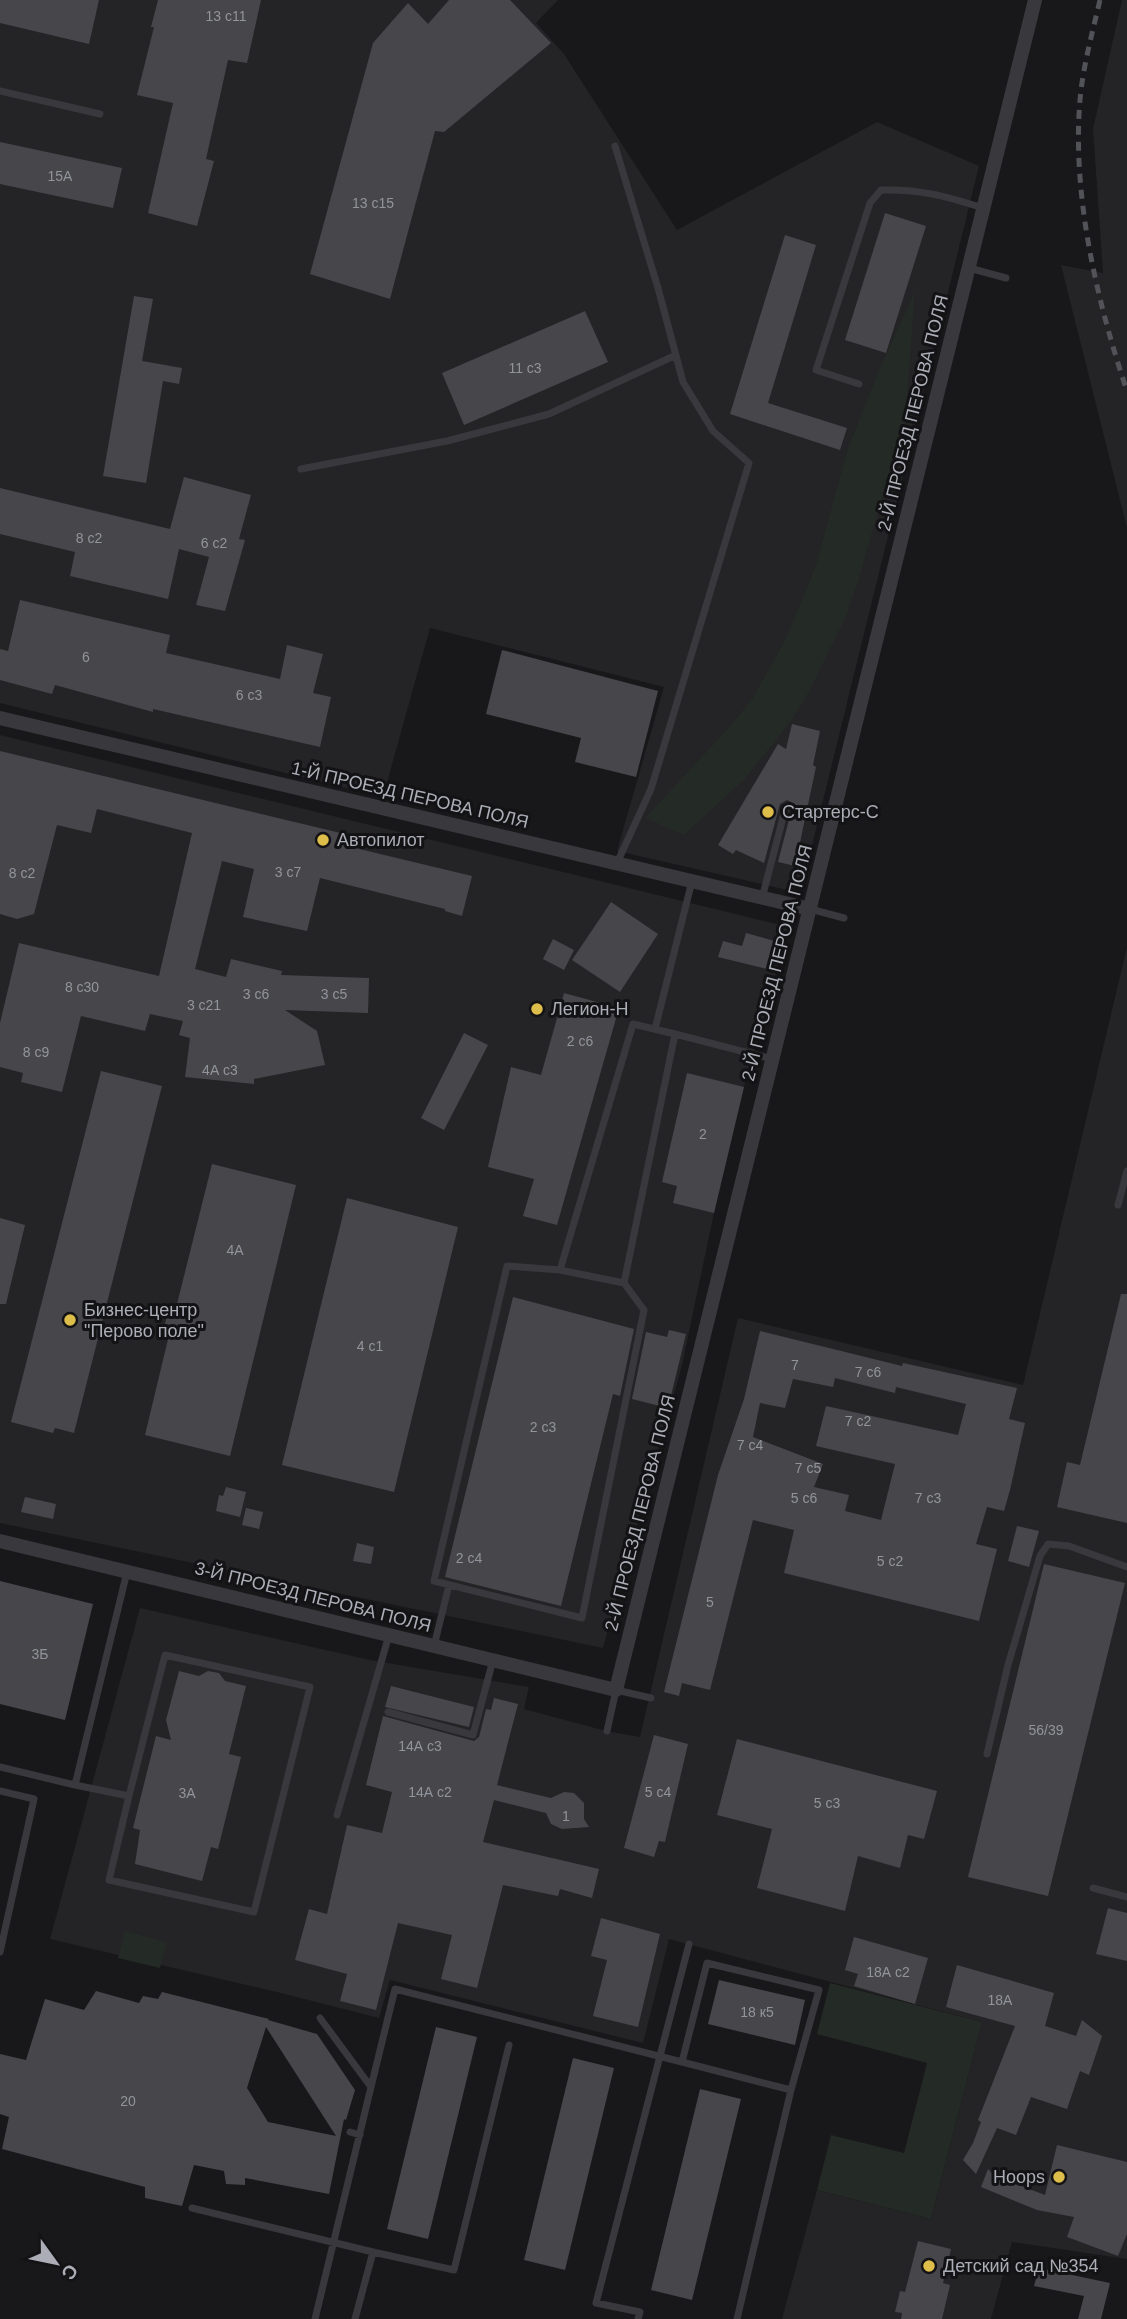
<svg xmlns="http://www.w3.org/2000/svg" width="1127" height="2319" font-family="Helvetica,sans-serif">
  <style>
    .built { fill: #242326 }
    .green { fill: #242a25 }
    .building { fill: #47474b; fill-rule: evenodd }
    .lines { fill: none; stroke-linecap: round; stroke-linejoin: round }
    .service { stroke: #39393d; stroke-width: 7 }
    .minor { stroke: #39393d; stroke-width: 14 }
    .rail { stroke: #525358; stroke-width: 5; stroke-dasharray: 9 7; stroke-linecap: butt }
    .poi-dot { fill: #ddbe4b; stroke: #131214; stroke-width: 2.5 }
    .labels { text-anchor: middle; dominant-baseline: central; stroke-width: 6; stroke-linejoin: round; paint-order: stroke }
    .number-label { font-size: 14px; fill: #92949c }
    .street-label { font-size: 18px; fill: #abadb7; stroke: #131214 }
    .poi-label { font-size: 18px; fill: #abadb7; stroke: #131214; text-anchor: start }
  </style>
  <rect width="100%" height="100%" fill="#181719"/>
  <path class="built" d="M0,0H558L536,23L564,54L677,230L877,122L979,166L803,882L792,891L617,851L664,687L430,628L383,797L0,703Z
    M1122,0H1127V528L1061,265L1103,273L1093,129Z
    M0,735L789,927L744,1087L714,1213L682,1365L603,1648L0,1523Z
    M1127,947V2259L1012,2242L991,2319H782L817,2190L931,2219L982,2022L669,1939L643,2043L390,1980L379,2018L281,1993L50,1939L140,1608L370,1660L529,1687L524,1709L606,1731L640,1737L738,1318L1023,1385Z"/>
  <path class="green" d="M915,291L905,426L892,462L858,582L844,621L809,692L791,721L745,779L684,835L645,818L733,723L754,696L786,638L815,568L848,448L878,372Z
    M125,1931L167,1942L160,1968L118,1958Z
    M830,1983L982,2022L931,2219L817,2190L831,2135L904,2153L927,2063L817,2034Z"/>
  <path class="building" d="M0,0H99L89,44L0,23Z
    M158,0H261L247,63L228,60L206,159L214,161L197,226L148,213L173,103L137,95L154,27H151Z
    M449,0H510L551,43L444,132L435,131L390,299L310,274L373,43L408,3L428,24Z
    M0,142L122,168L113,208L0,184Z
    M885,213L926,226L886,353L845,340Z
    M785,235L816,245L768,403L847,428L840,450L730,414Z
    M134,296L153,299L142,361L182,368L179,384L163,381L146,483L103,476Z
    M585,311L608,362L464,425L442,373Z
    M184,477L251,495L239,539L245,540L225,611L196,605L209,557L179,549L168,599L70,576L75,552L0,534V488L170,529Z
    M20,600L170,635L166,653L280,679L287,645L323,654L313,693L331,697L320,747L153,709V712L55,685L52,694L0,680V649L8,651Z
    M502,650L658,691L636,777L575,762L581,738L486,714Z
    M792,724L820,731L813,765L816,767L795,866L778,862L792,808L791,802L787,800L780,804L764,863L736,850L733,854L718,845L778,744L786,749Z
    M0,751L353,836L351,847L472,876L462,916L445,911V909L320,878L307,931L243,917L254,869L222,861L195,969L226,977L231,959L282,971L281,975L369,978L368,1013L285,1010L317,1031L325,1065L254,1079V1084L185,1077L190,1038L179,1035L183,1021L150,1014L145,1031L81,1016L62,1092L21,1082L23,1073L0,1067V1023L19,943L159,976L192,833L97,809L91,833L57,825L34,914L17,919L0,914Z
    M611,902L658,934L620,992L572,960Z
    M746,933L778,942L771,970L718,957L723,941L742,946Z
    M553,939L574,950L564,970L543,959Z
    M564,993L619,1008L557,1225L523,1216L534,1179L488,1167L511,1067L541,1075Z
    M464,1033L488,1045L444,1130L421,1118Z
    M101,1071L162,1086L74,1433L55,1428L53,1433L11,1422Z
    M687,1073L744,1087L714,1213L673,1203L677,1186L662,1182Z
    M212,1164L296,1185L230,1456L145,1435L169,1335L163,1333L167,1315L174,1316Z
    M347,1198L458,1227L394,1492L282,1465Z
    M0,1218L25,1225L6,1304H0Z
    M1121,1294H1127V1523L1057,1507L1067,1462L1080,1465Z
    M513,1297L634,1329L620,1396L613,1394L561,1606L445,1577Z
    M669,1330L686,1334L668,1408L632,1399L646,1332L667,1337Z
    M760,1331L902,1366L903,1363L1017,1388L1009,1419L1025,1423L1010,1490L1004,1511L987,1507L976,1544L997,1549L979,1621L784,1573L794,1530L753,1520L710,1690L682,1683L679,1696L664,1692L718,1475L744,1399ZM835,1378L895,1393L896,1387L966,1404L958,1435L826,1406L816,1446L895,1464L881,1520L845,1511L849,1495L814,1487L823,1464L753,1437L760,1403L785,1408L793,1379L833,1387Z
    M226,1487L246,1492L240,1517L216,1511L219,1495L223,1496Z
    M25,1497L56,1504L53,1519L21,1512Z
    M246,1508L263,1512L259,1529L242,1525Z
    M1017,1526L1039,1531L1029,1567L1008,1561Z
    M357,1543L374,1547L371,1564L353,1561Z
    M1044,1564L1125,1583L1048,1896L968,1877Z
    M0,1581L93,1604L65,1720L0,1704Z
    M179,1671L199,1676L208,1671L219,1673L225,1681L246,1686L229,1754L241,1757L218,1849L211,1847L202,1881L135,1864L140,1830L133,1828L156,1736L171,1740L166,1720Z
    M391,1686L474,1707L469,1727L385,1707Z
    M494,1698L518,1704L497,1785L551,1798L564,1792L574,1793L584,1803V1819L589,1827L562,1829L551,1824L546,1813L494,1800L483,1842L599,1869L592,1898L560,1889L558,1896L503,1885L477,1988L441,1979L452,1935L398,1923L376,2010L340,2001L347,1974L295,1960L309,1909L327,1914L347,1825L382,1833L392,1792L366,1785L383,1716L474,1741L479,1737L486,1709L491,1710Z
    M654,1735L688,1744L665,1842L659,1841L654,1857L624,1848Z
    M737,1739L937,1791L924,1839L908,1835L900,1868L858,1856L845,1911L757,1888L772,1829L717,1815Z
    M1108,1908L1127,1913V1961L1096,1954Z
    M601,1918L660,1934L638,2027L593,2016L607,1960L591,1956Z
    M854,1937L928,1958L915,2004L854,1986L858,1974L845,1970Z
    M957,1965L1054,1993L1045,2026L1076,2036L1082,2020L1102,2036L1089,2075L1080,2071L1067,2109L1031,2097L1016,2135L997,2128L976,2174L963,2160L973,2143L981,2122L978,2120L1015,2026L946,2007Z
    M719,1980L805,2000L795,2045L708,2024Z
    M96,1991L139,2003L143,1996L158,1999L162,1992L269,2019L268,2020L317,2034L355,2090L346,2120L344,2119L329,2194L245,2178V2185L226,2184L224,2171L194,2165L182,2206L145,2198V2187L2,2149L9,2117L0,2114V2054L26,2060L45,1999L84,2010ZM266,2027L336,2136L268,2122L247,2088Z
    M436,2027L477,2037L428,2239L387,2229Z
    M573,2058L614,2068L565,2270L524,2260Z
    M700,2089L741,2099L692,2300L651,2290Z
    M1057,2145L1127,2162V2234L1118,2256L1067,2237L1074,2217L1037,2210L981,2187L988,2169L995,2176L1045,2195Z
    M918,2241L951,2249L943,2283L950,2285L942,2319H901L902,2313L895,2312L900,2291L905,2292Z
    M1039,2268L1110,2283L1101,2319H1078L1084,2296L1034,2286Z"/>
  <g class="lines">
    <path class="service" d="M0,91L100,114
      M615,146L658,288L683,382L713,431L749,463L651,789L617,863
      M969,268L1006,278
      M859,384L816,370L870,203L881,190C921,189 945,196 983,208
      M301,469L447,441L549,414L676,355
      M762,898L786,806
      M810,909L844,918
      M655,1029L692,881
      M675,1034L633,1024L560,1270L624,1283L675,1034L772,1059
      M1118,1205L1127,1171
      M560,1270L507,1266L434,1581L582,1618L644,1310L624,1283
      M434,1646L449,1585
      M388,1712L473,1735L493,1660
      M607,1731L616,1690L651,1698
      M987,1754L1008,1665L1040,1556L1048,1544L1069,1546L1127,1567
      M0,1767L75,1785L127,1572
      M75,1785L129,1796L109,1880L254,1912L310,1687L165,1655L129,1796
      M0,1791L34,1799L0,1952
      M337,1815L389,1635
      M1093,1888L1127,1897
      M371,2087L395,1989L682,2062L707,1963L819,1990L791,2090L682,2062
      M350,2132L360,2135
      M192,2208L373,2252
      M315,2319L371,2087L320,2018
      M355,2319L373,2252L454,2270L509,2045
      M638,2319L640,2312L596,2303L689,1944
      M737,2319L791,2090"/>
    <path class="minor" d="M0,718L810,909
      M0,1541L616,1690L1035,0"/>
    <path class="rail" d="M1100,0C1093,30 1085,59 1081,90C1070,187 1096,299 1127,391"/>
  </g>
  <g class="poi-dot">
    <circle cx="768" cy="812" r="7"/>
    <circle cx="323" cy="840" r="7"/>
    <circle cx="537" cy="1009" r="7"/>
    <circle cx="70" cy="1320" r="7"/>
    <circle cx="1059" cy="2177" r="7"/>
    <circle cx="929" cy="2266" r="7"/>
  </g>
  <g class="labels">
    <g class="number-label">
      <text x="226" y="16">13 с11</text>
      <text x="60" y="176">15А</text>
      <text x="373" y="203">13 с15</text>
      <text x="525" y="368">11 с3</text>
      <text x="89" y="538">8 с2</text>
      <text x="214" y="543">6 с2</text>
      <text x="86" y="657">6</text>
      <text x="249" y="695">6 с3</text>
      <text x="288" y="872">3 с7</text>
      <text x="22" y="873">8 с2</text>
      <text x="82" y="987">8 с30</text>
      <text x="256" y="994">3 с6</text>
      <text x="334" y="994">3 с5</text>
      <text x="204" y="1005">3 с21</text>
      <text x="580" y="1041">2 с6</text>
      <text x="36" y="1052">8 с9</text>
      <text x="220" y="1070">4А с3</text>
      <text x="703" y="1134">2</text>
      <text x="235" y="1250">4А</text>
      <text x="370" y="1346">4 с1</text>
      <text x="795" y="1365">7</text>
      <text x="868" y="1372">7 с6</text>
      <text x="858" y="1421">7 с2</text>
      <text x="543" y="1427">2 с3</text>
      <text x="750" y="1445">7 с4</text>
      <text x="808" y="1468">7 с5</text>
      <text x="804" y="1498">5 с6</text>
      <text x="928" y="1498">7 с3</text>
      <text x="469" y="1558">2 с4</text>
      <text x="890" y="1561">5 с2</text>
      <text x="710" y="1602">5</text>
      <text x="40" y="1654">3Б</text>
      <text x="1046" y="1730">56/39</text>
      <text x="420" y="1746">14А с3</text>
      <text x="430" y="1792">14А с2</text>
      <text x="658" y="1792">5 с4</text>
      <text x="187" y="1793">3А</text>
      <text x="827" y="1803">5 с3</text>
      <text x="566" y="1816">1</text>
      <text x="888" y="1972">18А с2</text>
      <text x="1000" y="2000">18А</text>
      <text x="757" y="2012">18 к5</text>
      <text x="128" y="2101">20</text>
    </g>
    <g class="street-label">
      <text transform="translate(913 413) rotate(-76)">2-Й ПРОЕЗД ПЕРОВА ПОЛЯ</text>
      <text transform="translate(410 795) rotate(13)">1-Й ПРОЕЗД ПЕРОВА ПОЛЯ</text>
      <text transform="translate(777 963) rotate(-76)">2-Й ПРОЕЗД ПЕРОВА ПОЛЯ</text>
      <text transform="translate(640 1513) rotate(-76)">2-Й ПРОЕЗД ПЕРОВА ПОЛЯ</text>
      <text transform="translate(313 1597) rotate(14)">3-Й ПРОЕЗД ПЕРОВА ПОЛЯ</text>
    </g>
    <g class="poi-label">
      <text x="782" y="812">Стартерс-С</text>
      <text x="337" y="840">Автопилот</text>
      <text x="551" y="1009">Легион-Н</text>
      <text x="84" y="1310">Бизнес-центр<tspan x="84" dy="21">"Перово поле"</tspan></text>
      <text x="1045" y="2177" text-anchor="end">Hoops</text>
      <text x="943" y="2266">Детский сад №354</text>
    </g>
  </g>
  <g transform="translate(56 2263) rotate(123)" stroke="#131214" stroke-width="5" paint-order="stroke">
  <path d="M0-5L12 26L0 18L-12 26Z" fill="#abadb7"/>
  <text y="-10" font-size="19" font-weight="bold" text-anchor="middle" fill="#abadb7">С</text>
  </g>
</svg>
